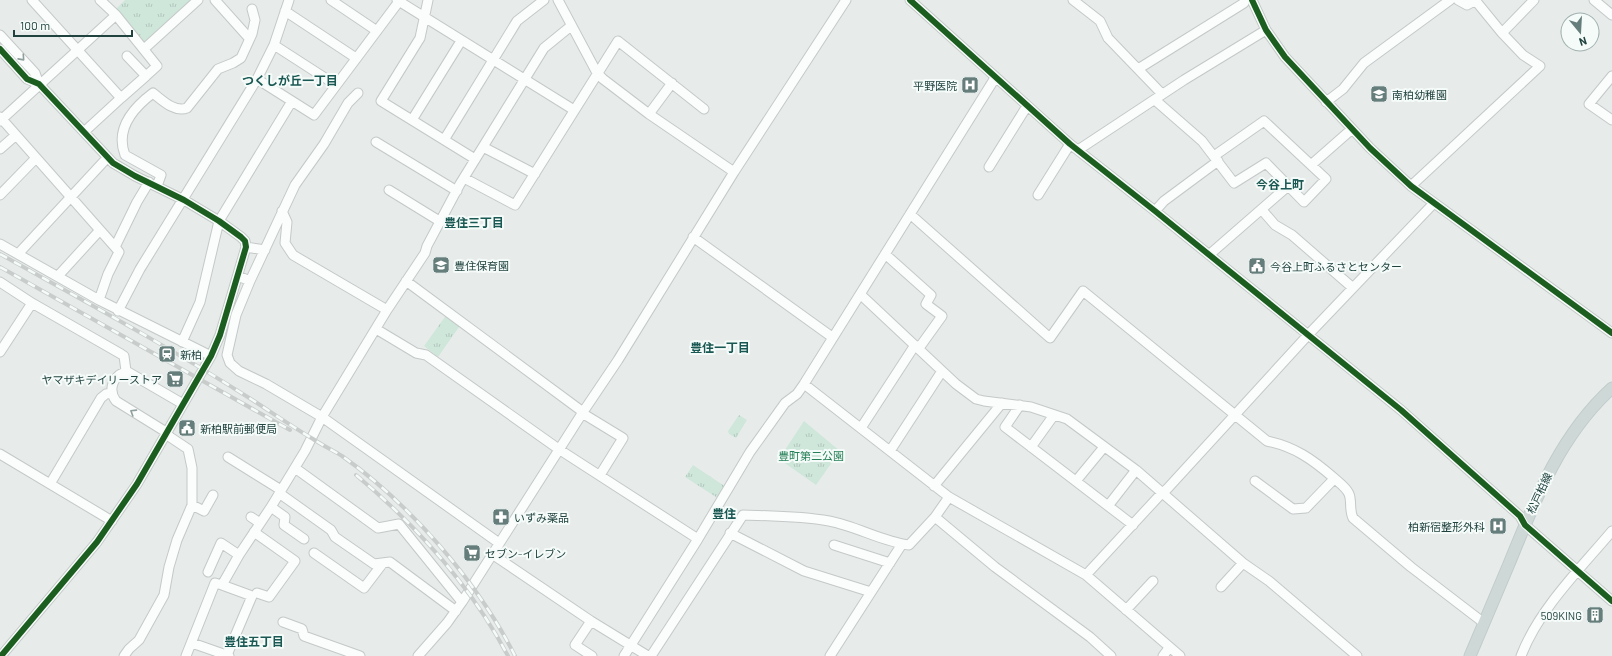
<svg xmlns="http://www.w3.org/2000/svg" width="1612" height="656" font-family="Barlow,'Noto Sans JP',sans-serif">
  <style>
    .park { fill: url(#park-tufts) }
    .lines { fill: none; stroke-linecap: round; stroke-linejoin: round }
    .minor-casing { stroke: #c4c9c8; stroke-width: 11 }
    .major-casing { stroke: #c1cbca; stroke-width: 13 }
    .minor { stroke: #fbfcfc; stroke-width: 9 }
    .major { stroke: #ced8d7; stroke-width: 11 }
    .rail-casing { stroke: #c8cdcc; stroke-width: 4 }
    .rail { stroke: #f5fbf9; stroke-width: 2.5; stroke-dasharray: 8; stroke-linecap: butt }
    .cycleway-casing { stroke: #f5fbf9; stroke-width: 8 }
    .cycleway { stroke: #1b5e20; stroke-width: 6 }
    .oneway { stroke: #8ea09e }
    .labels { text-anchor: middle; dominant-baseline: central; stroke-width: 4; stroke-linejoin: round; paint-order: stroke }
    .poi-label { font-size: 11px; fill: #21433f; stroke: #f5fbf9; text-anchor: start }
    .park-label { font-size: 11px; fill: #267f56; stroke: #f5fbf9 }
    .street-label { font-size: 11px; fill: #21433f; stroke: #f5fbf9 }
    .neighbourhood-label { font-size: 12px; font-weight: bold; fill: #1a5853; stroke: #f5fbf9 }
  </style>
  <defs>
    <pattern id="park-tufts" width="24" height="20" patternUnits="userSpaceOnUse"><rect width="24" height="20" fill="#cfe6da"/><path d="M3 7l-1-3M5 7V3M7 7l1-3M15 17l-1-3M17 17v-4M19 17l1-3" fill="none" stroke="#b1c6bc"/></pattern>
  </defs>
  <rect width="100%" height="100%" fill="#e7eceb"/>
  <path class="park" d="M125,0H193L146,43L142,42L116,9Z
    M447,314L461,324L438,357L424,346Z
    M739,415L747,420L736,438L729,434L728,431Z
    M804,421L840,451L816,485L779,459Z
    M693,465L726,487L719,499L685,477Z"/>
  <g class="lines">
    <defs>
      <path id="minor" d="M32,0L121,98L84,132
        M100,0L116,15L157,66L146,76
        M215,0L249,38
        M331,0L377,31
        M397,0L574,110
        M428,0L420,38L381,101L475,159
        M558,0L597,73L603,79L649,114L734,172
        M910,0L1070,144L1155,211L1401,410L1520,516L1525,525L1612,601
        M1073,0L1100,21L1108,38L1162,94
        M1252,0L1266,30L1285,57L1370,148L1411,186L1612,333
        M1458,0L1467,5L1476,0
        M1594,0L1612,15
        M285,11L356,58
        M1502,33L1534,0
        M0,35L35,73L39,84
        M274,45L336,85
        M0,49L27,79L39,84L113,163L135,176L184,200L219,221L241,237L245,241L246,247L220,335L211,356L137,484L97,542L1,656
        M144,49L198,0
        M1138,69L1244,3
        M1612,76L1589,104L1612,120
        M257,79L314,115L400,0
        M121,98L146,76L127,56
        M1155,100L1202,141L1234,183L1266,163L1304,202L1326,179L1264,121L1214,156
        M1326,102L1343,89L1364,63L1450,0
        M649,114L672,83
        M0,117L115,247
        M412,120L461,41
        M0,121L116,15
        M444,140L517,21L544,0
        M376,142L457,191
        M483,147L535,174
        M0,149L16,135
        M1078,150L1184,80L1266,30
        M1311,165L1352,129
        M989,167L1027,106
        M464,178L515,205L618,41L704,109
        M149,182L137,202L115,247L119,252L108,274L99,300L211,356
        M157,186L161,175L125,155C115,129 133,108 153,93C162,100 175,113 187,108L218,69L233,63L241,58L252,34L255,20L252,9
        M1411,186L1540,66L1523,55L1502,33L1475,0
        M389,190L441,222
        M0,195L36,158
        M1038,195L1070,144
        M1262,210L1275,225L1292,235L1353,288
        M282,211L287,222L285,243L293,255L387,310
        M1155,211L1164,201L1218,161
        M910,214L1050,338L1083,291L1267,441C1295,447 1312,459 1334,478C1338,482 1346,487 1349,494C1352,501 1349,510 1353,518L1411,567L1484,623
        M693,237L832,337
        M0,244L99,300
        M246,247L265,250
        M18,254L107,158
        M885,254L931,295L926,304L942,316L919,348
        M1209,255L1288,186
        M58,276L100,230
        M238,276L250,281L236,315L227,355L230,363L239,371L266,384L322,417L499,543
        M250,281L295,185L324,144L348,103L358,93
        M406,281L583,412
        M0,282L32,303
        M860,294L956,384L976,399L984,401L1031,407L1067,419L1136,470L1243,563L1269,581L1357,656
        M118,311L140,269L257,79L274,45L289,0
        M376,329L416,353L426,355L560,450L698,539
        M182,342L200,302L219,221L292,101
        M0,352L32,303L121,354L124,356L126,371
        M804,384L949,497L1086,575L1180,656
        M1020,405L1005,427L1133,525
        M582,413L623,438L600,475
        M861,428L915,345
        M1031,447L1054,415
        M890,451L942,371
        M0,454L112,521
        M228,457L281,490
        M295,468L378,528L399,524L462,602
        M1076,481L1104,447
        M1255,481L1293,509L1306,508L1334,479
        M50,484L101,398L106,394L111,393
        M934,486L1002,403
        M279,493L331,530L335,537L374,564L390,562L456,611
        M192,505L204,511L213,495
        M1108,506L1136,470
        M271,507L285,517L284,525L304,539
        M251,517L260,523
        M935,517L995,567L1090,637L1111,656
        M254,532L295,561L269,597L257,593
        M730,533L804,571L871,592
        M834,545L890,563
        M314,553L364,588L383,563
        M492,554L591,621L648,656
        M208,572L221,543L239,555
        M1086,575L1160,495L1167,489L1308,335L1434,203
        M1221,587L1243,563
        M1126,610L1153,581
        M591,621L575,645L592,656
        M283,622L302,629L304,636L360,656
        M192,643L229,656
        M227,655L252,596L222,585L239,555L271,507L305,451L322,417L387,310L425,253L427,246L460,184L544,48L571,26
        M124,656L129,649L139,640L164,595L169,567L177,540L192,505V468L188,449L170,437L166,432L116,401C107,389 114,373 128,372L183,404
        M186,656L215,583L222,585
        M418,656L447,623L462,602L583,412L618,360L734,172L846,0
        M624,656L698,539L750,452L785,403L797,394L804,384L995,78
        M651,656L743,515C771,516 801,516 829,521C856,526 883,542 909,545L935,517L949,497
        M830,656L902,544
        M1163,656L1169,648
        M1521,656C1539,609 1580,569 1612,531"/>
      <path id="major" d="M1470,656C1483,625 1496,595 1509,564C1535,500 1560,435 1612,388"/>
    </defs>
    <use href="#minor" class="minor-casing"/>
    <use href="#major" class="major-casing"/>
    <use href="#minor" class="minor"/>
    <use href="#major" class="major"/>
    <defs>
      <path id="rail" d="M0,254C86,302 171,348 254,401C274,414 293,427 313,439C322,445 332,450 342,456C409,503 478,582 515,656
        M0,267L290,430
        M356,475C417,526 471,586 508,656"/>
    </defs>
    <use href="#rail" class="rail-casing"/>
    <use href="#rail" class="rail"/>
    <defs>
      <path id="cycleway" d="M910,0L1070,144L1155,211L1401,410L1520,516L1525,525L1612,601
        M1252,0L1266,30L1285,57L1370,148L1411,186L1612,333
        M0,49L27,79L39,84L113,163L135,176L184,200L219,221L241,237L245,241L246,247L220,335L211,356L137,484L97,542L1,656"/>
    </defs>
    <use href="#cycleway" class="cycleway-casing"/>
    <use href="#cycleway" class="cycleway"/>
  </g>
  <defs><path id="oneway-chevron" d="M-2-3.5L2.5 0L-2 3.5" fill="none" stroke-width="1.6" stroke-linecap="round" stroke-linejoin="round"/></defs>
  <g class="oneway">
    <use href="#oneway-chevron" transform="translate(22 58) rotate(48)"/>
    <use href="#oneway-chevron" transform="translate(133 412) rotate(-148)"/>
  </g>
  <defs>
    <symbol id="hospital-square" viewBox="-11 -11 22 22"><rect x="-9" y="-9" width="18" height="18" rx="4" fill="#667e7b" stroke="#f5fbf9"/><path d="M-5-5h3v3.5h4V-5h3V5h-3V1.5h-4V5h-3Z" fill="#fff"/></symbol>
    <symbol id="school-square" viewBox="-11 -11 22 22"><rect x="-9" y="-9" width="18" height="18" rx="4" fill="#667e7b" stroke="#f5fbf9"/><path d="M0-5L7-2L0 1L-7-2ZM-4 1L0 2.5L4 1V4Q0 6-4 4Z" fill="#fff"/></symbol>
    <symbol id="civic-square" viewBox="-11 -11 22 22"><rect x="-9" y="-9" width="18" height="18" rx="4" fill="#667e7b" stroke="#f5fbf9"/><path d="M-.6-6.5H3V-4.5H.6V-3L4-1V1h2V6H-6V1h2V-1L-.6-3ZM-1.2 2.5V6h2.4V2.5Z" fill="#fff"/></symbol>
    <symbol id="station-square" viewBox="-11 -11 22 22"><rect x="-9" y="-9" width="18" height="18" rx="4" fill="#667e7b" stroke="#f5fbf9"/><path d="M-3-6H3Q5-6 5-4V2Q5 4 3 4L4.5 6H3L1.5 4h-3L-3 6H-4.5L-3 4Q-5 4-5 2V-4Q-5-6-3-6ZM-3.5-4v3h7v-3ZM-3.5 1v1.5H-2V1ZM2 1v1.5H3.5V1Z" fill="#fff"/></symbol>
    <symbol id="supermarket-square" viewBox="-11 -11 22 22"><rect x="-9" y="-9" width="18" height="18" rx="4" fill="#667e7b" stroke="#f5fbf9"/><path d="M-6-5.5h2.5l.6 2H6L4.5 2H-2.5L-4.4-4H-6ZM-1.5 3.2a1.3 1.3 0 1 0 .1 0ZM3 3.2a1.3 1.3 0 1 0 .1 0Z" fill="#fff"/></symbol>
    <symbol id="pharmacy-square" viewBox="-11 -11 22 22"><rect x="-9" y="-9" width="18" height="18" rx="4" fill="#667e7b" stroke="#f5fbf9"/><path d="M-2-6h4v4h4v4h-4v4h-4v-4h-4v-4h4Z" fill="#fff"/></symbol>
    <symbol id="building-square" viewBox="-11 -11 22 22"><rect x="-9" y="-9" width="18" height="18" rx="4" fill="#667e7b" stroke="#f5fbf9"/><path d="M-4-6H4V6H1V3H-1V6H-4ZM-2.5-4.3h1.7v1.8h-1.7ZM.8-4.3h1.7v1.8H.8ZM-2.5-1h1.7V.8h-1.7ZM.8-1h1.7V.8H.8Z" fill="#fff"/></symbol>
  </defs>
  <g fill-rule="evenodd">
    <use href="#hospital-square" x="960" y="75" width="20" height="20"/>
    <use href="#school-square" x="1369" y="84" width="20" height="20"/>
    <use href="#school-square" x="431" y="255" width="20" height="20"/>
    <use href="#civic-square" x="1247" y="256" width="20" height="20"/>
    <use href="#station-square" x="157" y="344" width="20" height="20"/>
    <use href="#supermarket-square" x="165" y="369" width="20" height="20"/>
    <use href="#civic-square" x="177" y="418" width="20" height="20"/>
    <use href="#pharmacy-square" x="491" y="507" width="20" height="20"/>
    <use href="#hospital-square" x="1488" y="516" width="20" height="20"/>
    <use href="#supermarket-square" x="462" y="543" width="20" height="20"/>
    <use href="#building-square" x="1585" y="605" width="20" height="20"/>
  </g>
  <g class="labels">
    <g class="poi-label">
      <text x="957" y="85" text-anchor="end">平野医院</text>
      <text x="1392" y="94">南柏幼稚園</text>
      <text x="454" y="265">豊住保育園</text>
      <text x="1270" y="266">今谷上町ふるさとセンター</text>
      <text x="180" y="354">新柏</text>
      <text x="162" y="379" text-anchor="end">ヤマザキデイリーストア</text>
      <text x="200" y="428">新柏駅前郵便局</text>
      <text x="514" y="517">いずみ薬品</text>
      <text x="1485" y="526" text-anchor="end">柏新宿整形外科</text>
      <text x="485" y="553">セブン-イレブン</text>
      <text x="1582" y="615" text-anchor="end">509KING</text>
    </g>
    <g class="park-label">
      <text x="811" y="455">豊町第二公園</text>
    </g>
    <g class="street-label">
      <text transform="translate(1539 493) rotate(-65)">松戸柏線</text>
    </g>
    <g class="neighbourhood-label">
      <text x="290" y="80">つくしが丘一丁目</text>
      <text x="1280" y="184">今谷上町</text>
      <text x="474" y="222">豊住三丁目</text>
      <text x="720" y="347">豊住一丁目</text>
      <text x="724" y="513">豊住</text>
      <text x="254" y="641">豊住五丁目</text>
    </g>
  </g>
  <g transform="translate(1580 32) rotate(162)"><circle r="19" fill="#f5fbf9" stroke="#a0b1af"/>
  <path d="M0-3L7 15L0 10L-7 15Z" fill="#667e7b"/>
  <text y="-6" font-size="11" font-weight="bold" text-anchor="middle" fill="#21433f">N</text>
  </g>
  <path d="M14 30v6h118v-6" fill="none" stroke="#21433f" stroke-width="2"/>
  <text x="20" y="30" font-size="12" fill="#21433f" stroke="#f5fbf9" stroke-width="3" paint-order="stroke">100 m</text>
</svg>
